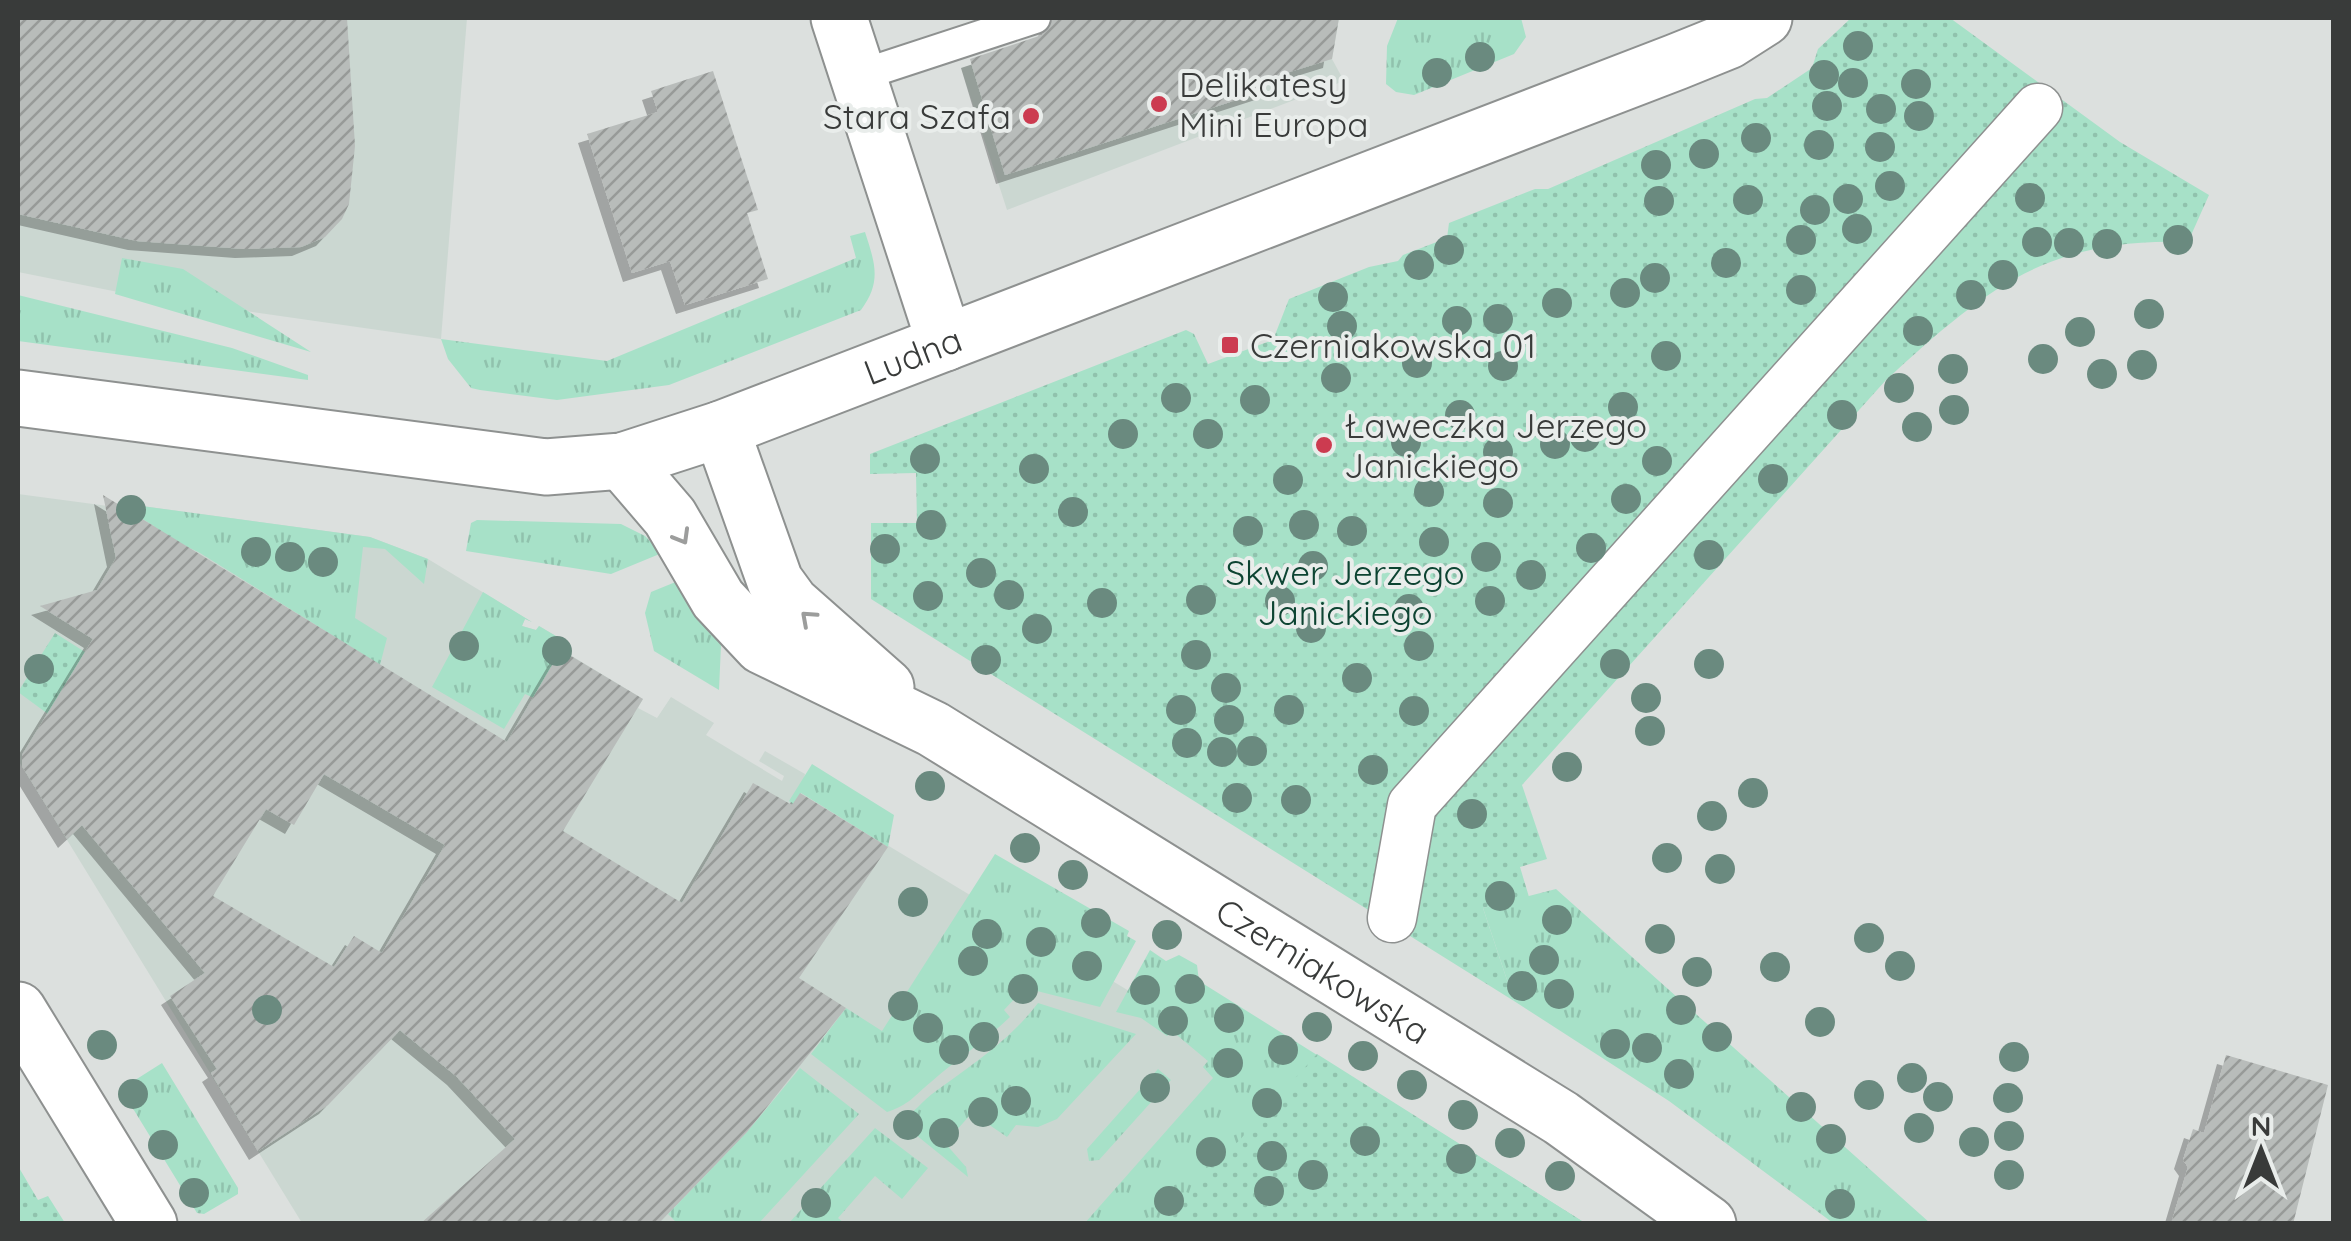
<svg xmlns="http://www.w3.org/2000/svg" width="2351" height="1241" font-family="Quicksand,sans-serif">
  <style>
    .built { fill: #cbd7d1 }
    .grass { fill: url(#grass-tufts) }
    .park { fill: url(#park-dots) }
    .building { fill: url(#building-hatch); fill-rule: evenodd; filter: url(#shadow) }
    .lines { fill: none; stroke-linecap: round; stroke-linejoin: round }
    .service-casing { stroke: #8e9190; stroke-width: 34 }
    .pedestrian-casing { stroke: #8e9190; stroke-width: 51 }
    .minor-casing { stroke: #8e9190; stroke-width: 59 }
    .tertiary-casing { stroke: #8e9190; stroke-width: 59 }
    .service { stroke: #fff; stroke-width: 30 }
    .pedestrian { stroke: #fff; stroke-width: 48 }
    .minor { stroke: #fff; stroke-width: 55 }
    .tertiary { stroke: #fff; stroke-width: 55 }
    .tree { fill: #6a8a7f }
    .oneway { stroke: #9c9d9c }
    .poi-dot { fill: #cc3b50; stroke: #e9edeb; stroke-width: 4 }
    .labels { text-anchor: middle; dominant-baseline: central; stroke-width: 8; stroke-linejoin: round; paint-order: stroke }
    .poi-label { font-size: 35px; fill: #393b3a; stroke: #e9edeb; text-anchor: start }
    .street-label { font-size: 35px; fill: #393b3a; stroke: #e9edeb }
    .park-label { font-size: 35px; fill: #0d4432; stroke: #e9edeb }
  </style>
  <defs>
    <pattern id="grass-tufts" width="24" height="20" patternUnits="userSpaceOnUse" patternTransform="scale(2.5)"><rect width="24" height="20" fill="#a7e1c8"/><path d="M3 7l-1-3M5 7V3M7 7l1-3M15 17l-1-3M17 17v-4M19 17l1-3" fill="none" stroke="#90c2ad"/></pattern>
    <pattern id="park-dots" width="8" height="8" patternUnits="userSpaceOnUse" patternTransform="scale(2.5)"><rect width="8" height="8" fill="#a7e1c8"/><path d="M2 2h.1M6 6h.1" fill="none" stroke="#90c2ad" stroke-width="1.8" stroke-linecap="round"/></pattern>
    <pattern id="building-hatch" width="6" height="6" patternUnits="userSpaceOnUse" patternTransform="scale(2.5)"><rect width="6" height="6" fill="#b8bcba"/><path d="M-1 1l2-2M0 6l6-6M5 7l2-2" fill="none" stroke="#979a98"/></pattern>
    <filter id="shadow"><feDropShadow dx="-9" dy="9" stdDeviation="0" flood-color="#0004"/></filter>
  </defs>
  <rect width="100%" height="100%" fill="#dce0de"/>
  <path class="built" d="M18,18H467L441,339L133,295L18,272Z
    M1119,18H1339L1332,59L1344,81L1007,210L961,68Z
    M18,494L123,508L127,504L370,537L428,559L532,622L525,619L522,626L536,630L539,626L561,639L562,650L643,699L638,708L657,718L671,697L714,723L706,735L782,781L784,776L759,761L765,751L805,774L801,793L1288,1087L1165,1223H302L18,760Z"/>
  <path class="grass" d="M1398,18H1521L1526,37L1514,54L1414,95L1396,92L1386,84L1387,46Z
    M865,232C875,263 882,282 861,310L669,385L557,400L480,390L471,388L448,359L441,339L607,361L856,258L850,236Z
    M122,258L183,269L311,352L115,294Z
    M18,295L232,348L308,375V380L18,341Z
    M127,504L370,537L428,559L424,584L385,549L363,547L355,618L387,638L380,665L200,553L153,530L154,526L124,508Z
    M477,520L621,524L645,536L662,553L611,574L466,551L471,523Z
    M678,581L721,645L719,690L654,651L645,613L651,592Z
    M483,592L532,622L525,619L522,626L536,630L539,626L561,639V650L534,698L525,694L504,729L432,687Z
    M812,764L894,815L888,847L801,793L793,804L789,801Z
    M995,854L1129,931L1127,936L1136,941L1100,1007L1033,990L1025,1001L1018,995L1004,1010L1010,1017C985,1041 957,1059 931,1082C914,1096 909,1105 887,1112L811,1054L846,1008L882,1031Z
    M1556,889L1930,1223H1833L1669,1101L1514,1001L1483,908Z
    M1150,950L1166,961L1179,955L1197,965L1199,981L1585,1223L1084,1224L1213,1078L1203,1067L1208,1061L1172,1031L1167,1036L1141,1018L1116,1012Z
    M1038,1003L1136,1034L1057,1119L1038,1127L1016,1125L1007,1137L972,1113L945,1143L966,1167L968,1177L900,1122C914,1113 922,1101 936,1091C973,1064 1009,1041 1038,1003Z
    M162,1063L238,1188V1194L204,1214L197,1213L121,1089Z
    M800,1068L859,1114L759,1223H677L668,1214L747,1132Z
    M1158,1069L1171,1080L1099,1160L1089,1161L1087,1149Z
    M875,1128L928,1168L902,1199L875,1176L838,1218L844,1223H789Z"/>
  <path class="park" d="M1851,18H1950L2120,142L2209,195L2188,242C2048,237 1985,289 1886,380L1522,785L1547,859L1520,867L1529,897L1483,908L1514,1001L871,599V523H917L916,473L870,474V454L1186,330L1194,334L1208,364L1273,340L1289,299L1369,267L1398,261L1403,255L1447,238L1449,223L1535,189H1548L1755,99L1767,98L1812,68L1818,49Z
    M55,633L85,652L48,714L18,692Z
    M1317,1054L1585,1223H1165Z
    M18,1166L38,1200L48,1196L65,1223H18Z"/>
  <path class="building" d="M18,18H347L355,146L349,204L342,219L325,237L301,247L244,249L137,241L18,214Z
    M1053,18H1339L1332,59L1260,81L1264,91L1005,175L970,59L1042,35Z
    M713,71L758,210L747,213L768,279L685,305L670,261L632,273L587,134L658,112L651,91Z
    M103,495L507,742L561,650L643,699L563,831L682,903L753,783L792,805L800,793L888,847L799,978L846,1008L747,1132L658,1224H420L515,1139L456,1076L400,1030L328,1105L258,1151L211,1073L217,1069L170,996L205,973L82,825L67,839L22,766V755L93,639L40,606L97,590L116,558ZM324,774L445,845L382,953L354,936L334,967L213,896L266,809L294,825Z
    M2226,1055L2328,1085L2293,1224H2171L2188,1167L2183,1160L2193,1129L2204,1133Z"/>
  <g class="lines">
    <defs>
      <path id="service" d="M858,76L1035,18"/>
      <path id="pedestrian" d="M1392,918L1412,805L2038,108"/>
      <g id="minor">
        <path d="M839,18L945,343"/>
        <path d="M721,429L775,581L791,603L886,687"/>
        <path id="s1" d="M622,461L670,517L718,599L762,646L933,729L1561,1118L1708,1224"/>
      </g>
      <g id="tertiary">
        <path id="s2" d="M18,398L546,467L622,461L721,429L1676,62L1728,41L1764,18"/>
        <path d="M18,1010L149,1224"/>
      </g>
    </defs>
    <use href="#service" class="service-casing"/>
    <use href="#pedestrian" class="pedestrian-casing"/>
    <use href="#minor" class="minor-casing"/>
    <use href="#tertiary" class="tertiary-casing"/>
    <use href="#service" class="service"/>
    <use href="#pedestrian" class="pedestrian"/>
    <use href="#minor" class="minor"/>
    <use href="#tertiary" class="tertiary"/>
  </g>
  <g class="tree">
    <circle cx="1858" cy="46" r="15"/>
    <circle cx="1480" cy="57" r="15"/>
    <circle cx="1437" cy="73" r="15"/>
    <circle cx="1824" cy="75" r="15"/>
    <circle cx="1853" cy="83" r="15"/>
    <circle cx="1916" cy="84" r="15"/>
    <circle cx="1827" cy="106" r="15"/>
    <circle cx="1881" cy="109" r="15"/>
    <circle cx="1919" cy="116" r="15"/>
    <circle cx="1756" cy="138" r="15"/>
    <circle cx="1819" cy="145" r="15"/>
    <circle cx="1880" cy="147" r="15"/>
    <circle cx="1704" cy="154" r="15"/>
    <circle cx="1656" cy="165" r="15"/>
    <circle cx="1890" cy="186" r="15"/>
    <circle cx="2030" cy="198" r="15"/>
    <circle cx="1848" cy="199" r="15"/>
    <circle cx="1748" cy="200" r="15"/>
    <circle cx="1659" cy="201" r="15"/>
    <circle cx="1815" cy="210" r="15"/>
    <circle cx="1857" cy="229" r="15"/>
    <circle cx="1801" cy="240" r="15"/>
    <circle cx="2178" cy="240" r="15"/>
    <circle cx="2037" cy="242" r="15"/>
    <circle cx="2069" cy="243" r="15"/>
    <circle cx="2107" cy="244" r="15"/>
    <circle cx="1449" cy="250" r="15"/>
    <circle cx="1726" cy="263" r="15"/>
    <circle cx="1419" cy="265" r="15"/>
    <circle cx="2003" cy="275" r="15"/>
    <circle cx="1655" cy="278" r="15"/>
    <circle cx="1801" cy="290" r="15"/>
    <circle cx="1625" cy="293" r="15"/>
    <circle cx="1971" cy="295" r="15"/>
    <circle cx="1333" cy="297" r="15"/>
    <circle cx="1557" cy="303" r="15"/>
    <circle cx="2149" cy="314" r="15"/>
    <circle cx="1498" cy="319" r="15"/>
    <circle cx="1457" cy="321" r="15"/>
    <circle cx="1342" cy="326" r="15"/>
    <circle cx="1918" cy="331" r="15"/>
    <circle cx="2080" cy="332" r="15"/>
    <circle cx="1666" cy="356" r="15"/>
    <circle cx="2043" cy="359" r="15"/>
    <circle cx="1417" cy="363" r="15"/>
    <circle cx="2142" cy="365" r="15"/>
    <circle cx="1503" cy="366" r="15"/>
    <circle cx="1953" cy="369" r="15"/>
    <circle cx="2102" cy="374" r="15"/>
    <circle cx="1336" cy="378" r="15"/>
    <circle cx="1899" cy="388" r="15"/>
    <circle cx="1176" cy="398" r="15"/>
    <circle cx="1255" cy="400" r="15"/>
    <circle cx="1623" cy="407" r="15"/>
    <circle cx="1954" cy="410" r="15"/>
    <circle cx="1460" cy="415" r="15"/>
    <circle cx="1842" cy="415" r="15"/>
    <circle cx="1917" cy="427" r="15"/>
    <circle cx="1123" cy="434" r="15"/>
    <circle cx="1208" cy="434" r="15"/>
    <circle cx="1585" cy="437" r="15"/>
    <circle cx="1406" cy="442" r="15"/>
    <circle cx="1555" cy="444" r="15"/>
    <circle cx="1498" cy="452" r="15"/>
    <circle cx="925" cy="459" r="15"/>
    <circle cx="1657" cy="461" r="15"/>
    <circle cx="1034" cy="469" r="15"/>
    <circle cx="1773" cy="479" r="15"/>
    <circle cx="1288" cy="480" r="15"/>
    <circle cx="1429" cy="492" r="15"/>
    <circle cx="1626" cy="499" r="15"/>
    <circle cx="1498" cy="503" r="15"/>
    <circle cx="131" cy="510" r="15"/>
    <circle cx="1073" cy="512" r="15"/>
    <circle cx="931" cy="525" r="15"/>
    <circle cx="1304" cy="525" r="15"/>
    <circle cx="1248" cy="531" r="15"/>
    <circle cx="1352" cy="531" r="15"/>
    <circle cx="1434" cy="542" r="15"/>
    <circle cx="1591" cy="548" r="15"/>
    <circle cx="885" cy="549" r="15"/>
    <circle cx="256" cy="552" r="15"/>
    <circle cx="1709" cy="555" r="15"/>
    <circle cx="290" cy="557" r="15"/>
    <circle cx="1486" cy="557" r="15"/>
    <circle cx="323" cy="562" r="15"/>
    <circle cx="1313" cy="566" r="15"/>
    <circle cx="981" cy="573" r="15"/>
    <circle cx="1531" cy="575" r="15"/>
    <circle cx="1009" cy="595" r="15"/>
    <circle cx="928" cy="596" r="15"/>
    <circle cx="1201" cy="600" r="15"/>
    <circle cx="1280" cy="601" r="15"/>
    <circle cx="1490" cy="601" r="15"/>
    <circle cx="1102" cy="603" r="15"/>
    <circle cx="1409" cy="609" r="15"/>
    <circle cx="1311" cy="628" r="15"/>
    <circle cx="1037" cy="629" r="15"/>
    <circle cx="464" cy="646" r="15"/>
    <circle cx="1419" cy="646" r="15"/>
    <circle cx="557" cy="651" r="15"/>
    <circle cx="1196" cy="655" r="15"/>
    <circle cx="986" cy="660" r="15"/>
    <circle cx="1615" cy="664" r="15"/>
    <circle cx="1709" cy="664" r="15"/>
    <circle cx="39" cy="669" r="15"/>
    <circle cx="1357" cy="678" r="15"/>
    <circle cx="1226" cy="688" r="15"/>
    <circle cx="1646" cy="698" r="15"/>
    <circle cx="1181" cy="710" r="15"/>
    <circle cx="1289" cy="710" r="15"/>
    <circle cx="1414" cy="711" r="15"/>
    <circle cx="1229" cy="720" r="15"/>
    <circle cx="1650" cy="731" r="15"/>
    <circle cx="1187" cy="743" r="15"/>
    <circle cx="1252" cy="751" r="15"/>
    <circle cx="1222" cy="752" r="15"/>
    <circle cx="1567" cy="767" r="15"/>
    <circle cx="1373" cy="770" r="15"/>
    <circle cx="930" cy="786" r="15"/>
    <circle cx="1753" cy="793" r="15"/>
    <circle cx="1237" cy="798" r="15"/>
    <circle cx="1296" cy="800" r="15"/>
    <circle cx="1472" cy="814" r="15"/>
    <circle cx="1712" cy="816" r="15"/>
    <circle cx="1025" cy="848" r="15"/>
    <circle cx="1667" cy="858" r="15"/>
    <circle cx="1720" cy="869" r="15"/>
    <circle cx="1073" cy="875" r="15"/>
    <circle cx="1500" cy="896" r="15"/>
    <circle cx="913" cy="902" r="15"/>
    <circle cx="1557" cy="920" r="15"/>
    <circle cx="1096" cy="923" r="15"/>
    <circle cx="987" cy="934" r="15"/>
    <circle cx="1167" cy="935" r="15"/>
    <circle cx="1869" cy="938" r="15"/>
    <circle cx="1660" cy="939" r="15"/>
    <circle cx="1041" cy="942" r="15"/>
    <circle cx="1544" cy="960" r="15"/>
    <circle cx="973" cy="961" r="15"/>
    <circle cx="1087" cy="966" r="15"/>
    <circle cx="1900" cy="966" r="15"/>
    <circle cx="1775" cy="967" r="15"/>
    <circle cx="1697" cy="972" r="15"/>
    <circle cx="1522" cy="986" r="15"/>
    <circle cx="1023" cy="989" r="15"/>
    <circle cx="1190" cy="989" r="15"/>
    <circle cx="1145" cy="990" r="15"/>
    <circle cx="1559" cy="994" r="15"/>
    <circle cx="903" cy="1006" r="15"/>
    <circle cx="267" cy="1010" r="15"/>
    <circle cx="1681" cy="1010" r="15"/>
    <circle cx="1229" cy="1018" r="15"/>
    <circle cx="1173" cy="1021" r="15"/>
    <circle cx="1820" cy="1022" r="15"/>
    <circle cx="1317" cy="1027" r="15"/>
    <circle cx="928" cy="1028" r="15"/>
    <circle cx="984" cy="1037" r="15"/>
    <circle cx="1717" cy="1037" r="15"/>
    <circle cx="1615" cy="1044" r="15"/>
    <circle cx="102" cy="1045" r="15"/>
    <circle cx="1647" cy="1048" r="15"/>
    <circle cx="954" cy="1050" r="15"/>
    <circle cx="1283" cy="1050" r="15"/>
    <circle cx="1363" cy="1056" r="15"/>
    <circle cx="2014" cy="1057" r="15"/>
    <circle cx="1228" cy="1063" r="15"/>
    <circle cx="1679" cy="1074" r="15"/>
    <circle cx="1912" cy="1078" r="15"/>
    <circle cx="1412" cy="1085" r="15"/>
    <circle cx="1155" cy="1088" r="15"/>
    <circle cx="133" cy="1094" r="15"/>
    <circle cx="1869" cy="1095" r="15"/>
    <circle cx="1938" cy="1097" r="15"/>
    <circle cx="2008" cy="1098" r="15"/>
    <circle cx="1016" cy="1101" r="15"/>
    <circle cx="1267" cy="1103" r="15"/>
    <circle cx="1801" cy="1107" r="15"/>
    <circle cx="983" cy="1112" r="15"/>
    <circle cx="1463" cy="1115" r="15"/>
    <circle cx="908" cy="1125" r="15"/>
    <circle cx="1919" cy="1128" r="15"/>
    <circle cx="944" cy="1133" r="15"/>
    <circle cx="2009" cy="1136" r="15"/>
    <circle cx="1831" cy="1139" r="15"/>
    <circle cx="1365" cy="1141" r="15"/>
    <circle cx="1974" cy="1142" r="15"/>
    <circle cx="1510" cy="1143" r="15"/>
    <circle cx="163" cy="1145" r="15"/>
    <circle cx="1211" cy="1152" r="15"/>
    <circle cx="1272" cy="1156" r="15"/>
    <circle cx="1461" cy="1159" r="15"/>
    <circle cx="1313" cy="1175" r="15"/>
    <circle cx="2009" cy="1175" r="15"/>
    <circle cx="1560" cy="1176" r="15"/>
    <circle cx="1269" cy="1191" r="15"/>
    <circle cx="194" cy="1193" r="15"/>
    <circle cx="1169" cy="1201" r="15"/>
    <circle cx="816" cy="1203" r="15"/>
    <circle cx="1840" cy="1204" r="15"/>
  </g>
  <defs><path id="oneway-chevron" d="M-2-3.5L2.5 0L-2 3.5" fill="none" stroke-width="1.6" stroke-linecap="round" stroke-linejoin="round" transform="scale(2.5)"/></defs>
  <g class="oneway">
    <use href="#oneway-chevron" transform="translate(682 537) rotate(60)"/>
    <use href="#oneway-chevron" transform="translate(808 618) rotate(-138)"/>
  </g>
  <g class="poi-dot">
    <circle cx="1159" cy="104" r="10"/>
    <circle cx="1031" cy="116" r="10"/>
    <rect x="1220" y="335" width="20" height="20" rx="5"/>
    <circle cx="1324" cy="445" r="10"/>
  </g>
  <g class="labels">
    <g class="poi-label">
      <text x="1179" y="84">Delikatesy<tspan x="1179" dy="40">Mini Europa</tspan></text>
      <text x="1011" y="116" text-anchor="end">Stara Szafa</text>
      <text x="1250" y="345">Czerniakowska 01</text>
      <text x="1344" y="425">Ławeczka Jerzego<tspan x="1344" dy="40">Janickiego</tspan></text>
    </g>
    <g class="street-label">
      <text stroke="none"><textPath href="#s2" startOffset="918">Ludna</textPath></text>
      <text stroke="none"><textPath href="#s1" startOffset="882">Czerniakowska</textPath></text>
    </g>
    <g class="park-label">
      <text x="1345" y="572">Skwer Jerzego<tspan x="1345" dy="40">Janickiego</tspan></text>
    </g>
  </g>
  <rect width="2351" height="1241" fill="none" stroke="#393b3a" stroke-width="40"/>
  <g transform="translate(2261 1151)" stroke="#e9edeb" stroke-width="8" paint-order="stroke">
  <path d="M0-8L18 38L0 25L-18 38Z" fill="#393b3a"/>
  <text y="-15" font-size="28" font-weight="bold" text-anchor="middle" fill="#393b3a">N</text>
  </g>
</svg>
